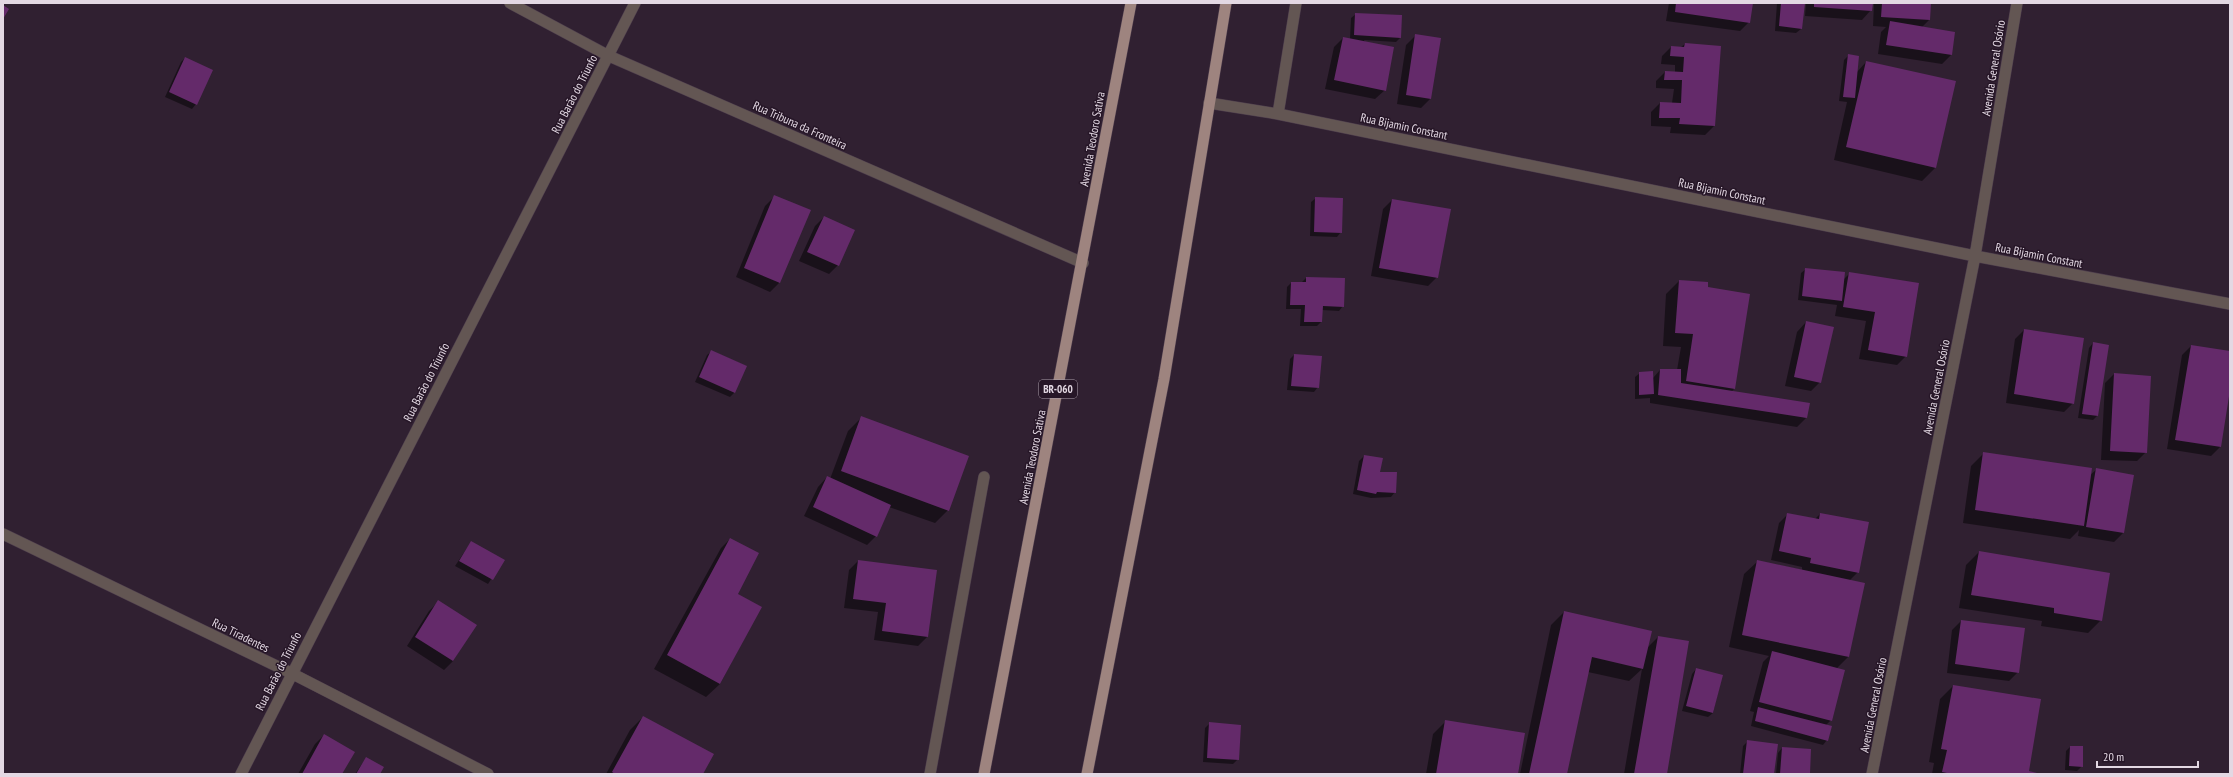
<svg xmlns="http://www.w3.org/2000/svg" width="2233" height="777" font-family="'PT Sans Narrow',sans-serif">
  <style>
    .shadow { fill: #0007 }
    .building { fill: #642a6a }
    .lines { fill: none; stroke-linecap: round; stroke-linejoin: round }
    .minor-casing { stroke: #4d3d4d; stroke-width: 12 }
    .primary-casing { stroke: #4d3d4d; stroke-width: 12 }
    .minor { stroke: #635653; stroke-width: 11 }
    .primary { stroke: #9e847f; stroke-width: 11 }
    .labels { text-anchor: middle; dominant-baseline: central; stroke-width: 3; stroke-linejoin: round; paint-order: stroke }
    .shield { fill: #261627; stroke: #aa9eab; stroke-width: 1 }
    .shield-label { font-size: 11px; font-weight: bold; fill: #e3d8e3 }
    .street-label { font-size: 12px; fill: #e3d8e3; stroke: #261627 }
  </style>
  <rect width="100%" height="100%" fill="#302031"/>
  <path class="shadow" d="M1669,3H1752L1749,22L1740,31L1666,21Z
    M1777,3H1804L1801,29L1796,33L1775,31Z
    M1806,3H1872L1871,10L1862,20L1805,16Z
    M1874,3H1930L1929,20L1922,27L1951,55L1942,64L1878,54L1881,32L1886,27L1873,26Z
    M1356,14L1400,38L1396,42L1364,40L1385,90L1375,99L1325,89L1334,47L1343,38L1350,39L1351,18Z
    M1416,35L1430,99L1421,108L1397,104L1406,45Z
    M1685,44L1714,126L1705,135L1670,133L1671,127L1651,126V112L1660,103H1672L1674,89L1656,88V81L1665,72L1675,73V65L1661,64L1662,56L1671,47H1681Z
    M1848,56L1857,72L1866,62L1935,168L1922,181L1834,160L1847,102L1839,101L1844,60Z
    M185,58L196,104L192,109L165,97L181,62Z
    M774,197L779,283L770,292L736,277L765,206Z
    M1316,198L1341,232L1337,237L1310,236L1311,202Z
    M1392,200L1437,277L1428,286L1371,276L1383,209Z
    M824,217L838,265L829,274L799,261L815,226Z
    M1806,269L1844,279L1850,273L1906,356L1897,365L1859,359L1866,321L1835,316L1837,305L1798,300L1801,273Z
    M1306,278L1343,306L1339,311L1322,310L1321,322L1317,326H1300L1301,309H1286L1287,287L1291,283H1301Z
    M1679,281L1734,389L1731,392L1806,418L1797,427L1650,403V398L1635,399V377L1640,373L1653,378L1660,370H1677L1681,347L1663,346L1666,294Z
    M1806,322L1820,382L1811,391L1785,386L1797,332Z
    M2024,330L2073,403L2064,412L2006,403L2015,339Z
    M2093,343L2108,346L2097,416L2093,420L2078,418L2089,348Z
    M2191,346L2230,352V384L2220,447L2211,456L2167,449L2182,355Z
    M712,351L746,366L734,393L730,397L695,382L707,355Z
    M1294,355L1318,387L1314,392L1287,390L1290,359Z
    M2114,374L2146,452L2137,461L2101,460L2105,383Z
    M861,418L948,510L935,523L889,507L876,536L867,545L804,516L818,487L827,477L830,479L848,431Z
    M1984,453L2090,475L2096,470L2123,533L2114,542L2078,536L2079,530L2070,539L1963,523L1971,466Z
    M1364,456L1395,492L1391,497L1371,498L1353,494L1359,461Z
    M1788,514L1815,519L1820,514L1858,572L1850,580L1849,656L1836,669L1831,720L1825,726L1827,740L1823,745L1751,726L1754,712L1750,711L1763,662L1769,656L1729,647L1744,574L1758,561L1802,570V567L1771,560L1779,523Z
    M730,539L736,594L761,607L720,684L706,697L654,669L721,548Z
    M471,542L503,561L488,584L455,566Z
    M1979,552L2101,620L2088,633L2041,626L2042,621L1959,608L1966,565Z
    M858,561L936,571L927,637L918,646L874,640L878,612L844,608L849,570Z
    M438,602L475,625L453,661L444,670L407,646L429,611Z
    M1564,612L1647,648L1658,637L1666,774H1624L1642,669L1629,681L1588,672L1566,774H1520L1551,625Z
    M1961,621L2018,672L2009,681L1947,673L1952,630Z
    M1696,669L1722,676L1713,713L1708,717L1682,711L1692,674Z
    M1953,686L2028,771L2039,774H1932L1934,763L1929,762L1940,699Z
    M643,717L702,774H606L630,730Z
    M1446,721L1517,774H1426L1433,734Z
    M1210,723L1238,759L1233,764L1203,762L1205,728Z
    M324,735L341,774H298L315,744Z
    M1748,741L1773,774H1740L1743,746Z
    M2070,747L2082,766L2077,771L2065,770L2066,751Z
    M1782,748L1809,774H1776L1778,753Z
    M366,758L379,774H355Z"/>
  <path class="building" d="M1676,3H1753L1750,23L1675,12Z
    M1781,3H1805L1802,29L1779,26Z
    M1814,3H1873L1872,11L1814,7Z
    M1882,3H1931L1930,20L1881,17Z
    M3,5L9,9L3,19Z
    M1355,13L1402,15L1401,38L1354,35Z
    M1890,21L1955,32L1952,55L1886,45Z
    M1415,34L1441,38L1431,99L1406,95Z
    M1343,37L1394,47L1386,91L1334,80Z
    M1685,43L1721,46L1715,126L1679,124L1680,118H1659L1660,102L1681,103L1682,80H1664L1665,71L1683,72L1684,57L1670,56L1671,46L1684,47Z
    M1848,54L1859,56L1855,98L1843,97Z
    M185,57L213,70L197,105L169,92Z
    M1866,61L1956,81L1936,168L1846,147Z
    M774,195L811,210L780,283L744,268Z
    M1315,197L1343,198L1342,233L1314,232Z
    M1392,199L1451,209L1438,278L1379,268Z
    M824,216L855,230L839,266L807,252Z
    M1805,268L1845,272L1842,301L1802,296Z
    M1849,272L1919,283L1907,357L1868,350L1875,312L1843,307Z
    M1306,277L1345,278L1344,307L1323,306L1322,322H1304L1305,305H1290L1291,282H1306Z
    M1679,280L1708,282V287L1750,294L1735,389L1686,381L1693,334L1675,333Z
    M1806,321L1834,327L1821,383L1794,377Z
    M2024,329L2084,338L2074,404L2014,394Z
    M2093,342L2109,345L2098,416L2082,414Z
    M2191,345L2230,351V390L2221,447L2175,440Z
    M711,350L747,366L735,393L699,377Z
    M1294,354L1322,356L1319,388L1291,386Z
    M1660,369H1681V383L1810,403L1807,418L1658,395Z
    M1653,371L1654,394L1639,395V372Z
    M2114,373L2151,376L2147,453L2110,451Z
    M861,416L969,456L949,511L841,471Z
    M1983,452L2092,468L2084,526L1975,510Z
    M1364,455L1383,458L1380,472H1397L1396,493L1377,492L1376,494L1357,490Z
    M2096,468L2134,475L2124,533L2086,527Z
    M827,476L891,505L877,537L813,507Z
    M1787,513L1819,519L1820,513L1869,522L1859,573L1810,563L1811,558L1779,551Z
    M730,538L759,553L738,594L762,607L720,684L667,655Z
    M471,541L505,560L493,580L459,561Z
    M1979,551L2110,573L2102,621L2054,613V608L1971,595Z
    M858,560L937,570L928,637L882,631L886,603L853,599Z
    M1757,560L1865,583L1849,657L1742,635Z
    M438,600L477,625L453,661L415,637Z
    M1564,611L1652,631L1643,669L1592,657L1567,774H1529Z
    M1961,620L2025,628L2019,673L1955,664Z
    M1658,636L1689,641L1667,774H1634Z
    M1772,651L1845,670L1832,721L1759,702Z
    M1696,668L1723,675L1713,713L1686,706Z
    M1953,685L2041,699L2029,771L2041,774H1952L1942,772L1947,750L1941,749Z
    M1758,707L1832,726L1828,741L1755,721Z
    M643,716L714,754L703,774H615L612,772Z
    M1445,720L1525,733L1518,774H1436Z
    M1209,722L1241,725L1239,760L1207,758Z
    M324,734L355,752L342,774H302Z
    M1747,740L1778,744L1774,774H1743Z
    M2070,746H2083V767L2069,766Z
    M1782,747L1811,749L1810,774H1780Z
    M366,757L384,767L380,774H356Z"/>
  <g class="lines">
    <defs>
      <path id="minor" d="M510,3L609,56L1083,263
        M1209,103L1278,114L1975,256L2230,304
        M1278,114L1296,3
        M3,534L291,673L488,774
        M241,774L635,3
        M930,774L984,477
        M1872,774L1975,256L2017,3"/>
      <path id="primary" d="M984,774L1131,3
        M1087,774L1164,379L1226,3"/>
    </defs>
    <use href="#minor" class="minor-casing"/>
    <use href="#primary" class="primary-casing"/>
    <use href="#minor" class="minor"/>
    <use href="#primary" class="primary"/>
  </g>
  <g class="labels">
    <rect class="shield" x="1039" y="380" width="38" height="18" rx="3"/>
    <g class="shield-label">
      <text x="1058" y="389">BR-060</text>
    </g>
    <g class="street-label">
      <text transform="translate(1993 68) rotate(-81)">Avenida General Osório</text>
      <text transform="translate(574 94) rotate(-63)">Rua Barão do Triunfo</text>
      <text transform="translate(800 125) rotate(24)">Rua Tribuna da Fronteira</text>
      <text transform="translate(1404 126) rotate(12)">Rua Bijamin Constant</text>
      <text transform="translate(1092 139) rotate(-80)">Avenida Teodoro Sativa</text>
      <text transform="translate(1722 191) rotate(12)">Rua Bijamin Constant</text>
      <text transform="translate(2039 255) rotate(11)">Rua Bijamin Constant</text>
      <text transform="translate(426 382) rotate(-63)">Rua Barão do Triunfo</text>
      <text transform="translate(1936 387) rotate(-79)">Avenida General Osório</text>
      <text transform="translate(1032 457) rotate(-79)">Avenida Teodoro Sativa</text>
      <text transform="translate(241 635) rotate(26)">Rua Tiradentes</text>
      <text transform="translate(278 671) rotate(-63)">Rua Barão do Triunfo</text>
      <text transform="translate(1873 705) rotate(-79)">Avenida General Osório</text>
    </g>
  </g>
  <rect width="2233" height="777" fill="none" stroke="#e3d8e3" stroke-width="8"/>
  <path d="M2097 761v6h101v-6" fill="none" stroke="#e3d8e3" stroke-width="2"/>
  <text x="2103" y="761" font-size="12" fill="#e3d8e3" stroke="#261627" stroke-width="3" paint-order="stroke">20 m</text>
</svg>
